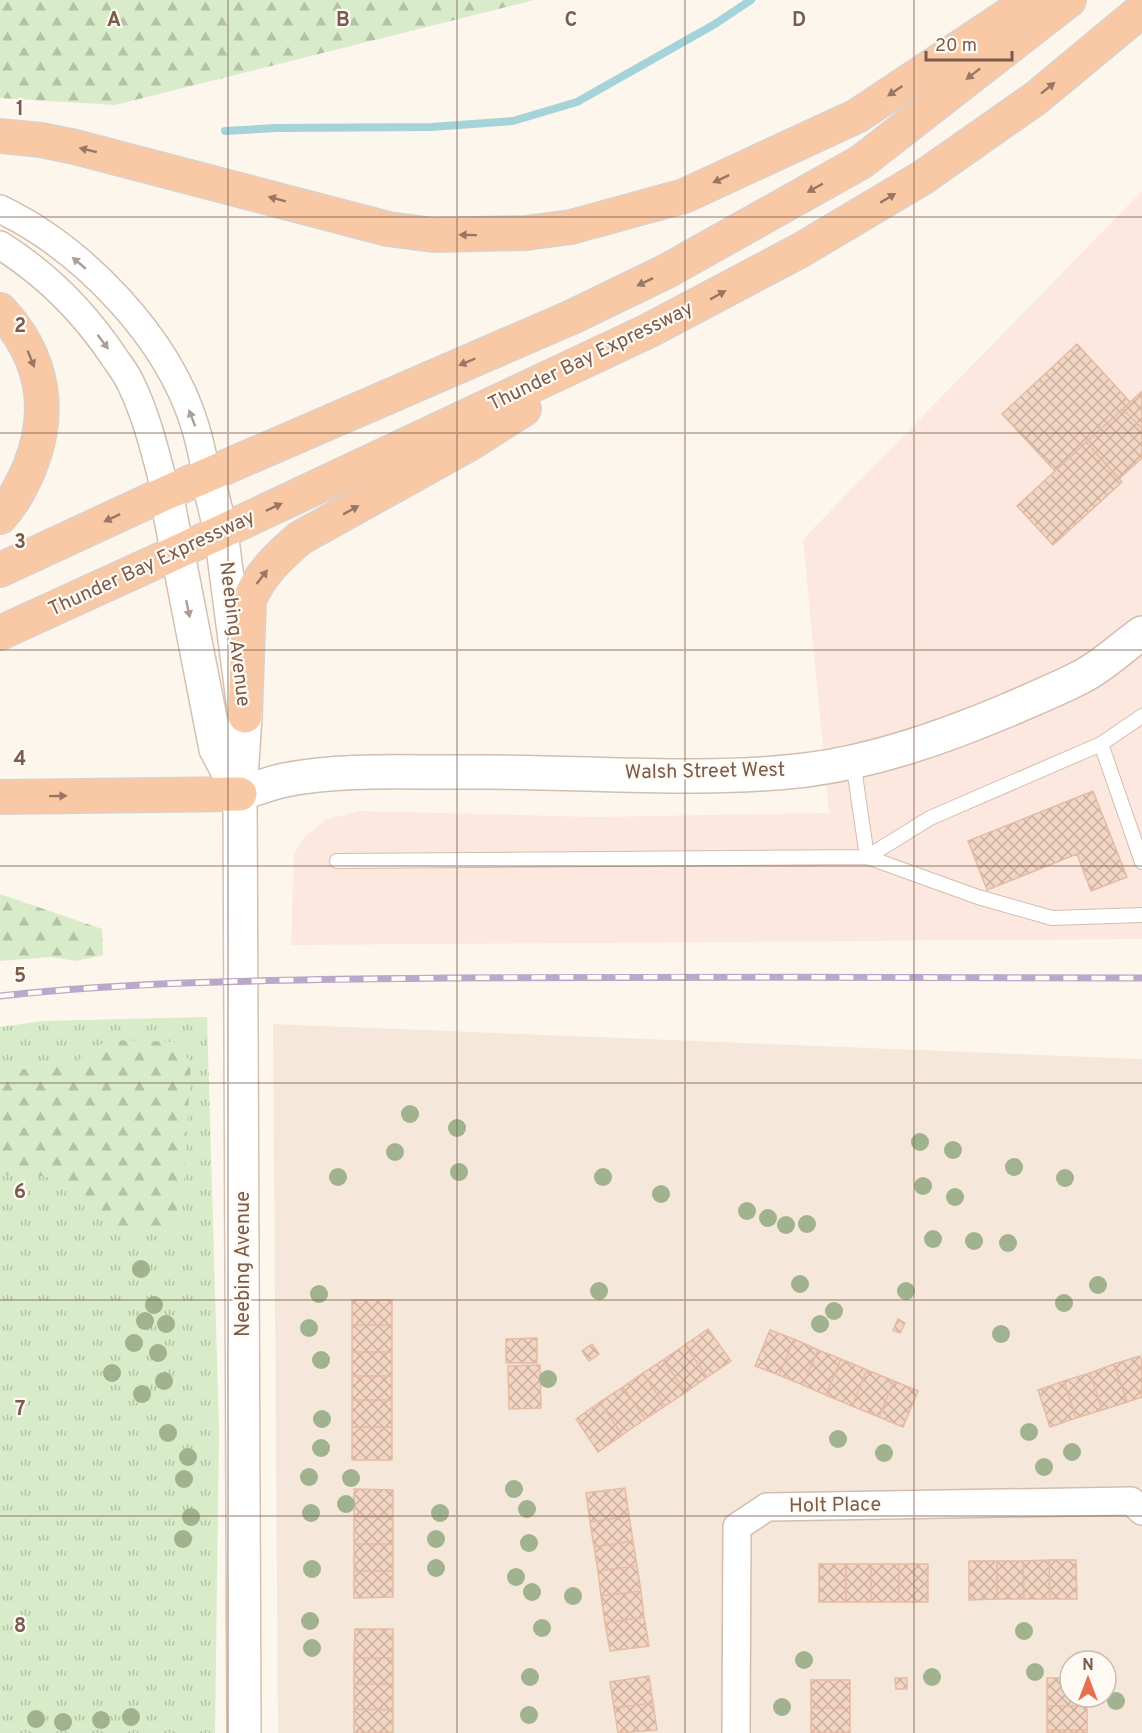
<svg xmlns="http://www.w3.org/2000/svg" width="1142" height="1733" font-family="Overpass,sans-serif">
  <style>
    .residential { fill: #f5e8da; fill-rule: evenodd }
    .commercial { fill: #fde8e0 }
    .grass { fill: url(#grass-tufts) }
    .forest { fill: url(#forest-firs) }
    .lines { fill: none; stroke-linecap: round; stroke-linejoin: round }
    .stream { stroke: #a5d3da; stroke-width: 8 }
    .building { fill: url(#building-cross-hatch); stroke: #e6bba3; stroke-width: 1.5 }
    .service-casing { stroke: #d1beb0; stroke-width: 16 }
    .minor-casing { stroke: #d1beb0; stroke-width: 30 }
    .tertiary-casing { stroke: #d1beb0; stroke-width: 36 }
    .secondary-casing { stroke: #d6c0b0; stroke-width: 36 }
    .trunk-casing { stroke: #dad1cd; stroke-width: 36 }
    .service { stroke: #fff; stroke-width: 14 }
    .minor { stroke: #fff; stroke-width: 27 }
    .tertiary { stroke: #fff; stroke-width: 33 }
    .secondary { stroke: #fff; stroke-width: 33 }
    .trunk { stroke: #f9c8a4; stroke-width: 33 }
    .rail-casing { stroke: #b9a8c9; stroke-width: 7 }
    .rail { stroke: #fffaf3; stroke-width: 4.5; stroke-dasharray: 14; stroke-linecap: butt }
    .tree { fill: #a0b28e }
    .oneway { fill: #9a7763 }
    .oneway2 { fill: #af9d94 }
    .grid { fill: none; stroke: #7a5c4d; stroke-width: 1.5; stroke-opacity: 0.55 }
    .labels { text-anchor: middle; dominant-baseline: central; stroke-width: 4.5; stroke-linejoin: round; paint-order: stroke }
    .street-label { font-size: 20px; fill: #7a5c4d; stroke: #fffaf3 }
    .grid-label { font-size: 20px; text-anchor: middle; font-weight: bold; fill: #7a5c4d; stroke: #fffaf3; stroke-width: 4.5; stroke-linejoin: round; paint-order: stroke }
  </style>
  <defs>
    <pattern id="grass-tufts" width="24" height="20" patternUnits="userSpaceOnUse" patternTransform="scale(1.5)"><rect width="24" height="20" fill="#d8ecc9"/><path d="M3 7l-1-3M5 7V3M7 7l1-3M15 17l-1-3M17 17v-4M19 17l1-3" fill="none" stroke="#b4c2a5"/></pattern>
    <pattern id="forest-firs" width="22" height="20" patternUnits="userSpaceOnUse" patternTransform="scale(1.5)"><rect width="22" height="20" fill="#d8ecc9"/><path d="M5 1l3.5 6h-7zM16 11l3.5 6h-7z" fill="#b4c2a5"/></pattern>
    <pattern id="building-cross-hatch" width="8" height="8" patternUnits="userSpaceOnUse" patternTransform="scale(1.5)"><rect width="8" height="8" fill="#f3d5c3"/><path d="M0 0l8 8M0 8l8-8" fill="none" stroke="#cab0a1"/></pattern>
  </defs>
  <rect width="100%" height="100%" fill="#fdf6ec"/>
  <path class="residential" d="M273,1024L1142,1059V1733H278ZM1070,1661H1106V1697H1070Z"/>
  <path class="commercial" d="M1142,191V939L291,945L294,853L305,837L325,820L358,811L596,817L829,813L803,539Z"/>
  <path class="grass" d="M207,1017L219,1429L215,1733H0V1027L43,1021Z"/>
  <path class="forest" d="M0,0H534L115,105L0,98Z
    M0,894L102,929L103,955L76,961L51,957L0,961Z
    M107,1040L176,1042L191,1063L181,1227L117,1234L94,1204L60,1179L15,1172L0,1177V1068L47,1070L80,1059Z"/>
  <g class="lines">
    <path class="stream" d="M225,131L277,128L432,127L513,121L577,102L715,24L751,0"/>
  </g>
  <path class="building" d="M1077,344L1130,402L1055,471L1002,414Z
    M1142,391V429L1123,409Z
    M1123,409L1142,429V458L1119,479L1086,442Z
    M1086,442L1122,482L1053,545L1017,506Z
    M1093,791L1127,877L1091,891L1077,854L987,890L968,841Z
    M352,1300H392V1325H352Z
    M898,1319L905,1323L900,1333L893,1330Z
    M352,1325H392V1352H352Z
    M708,1329L731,1361L707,1377L685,1345Z
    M770,1330L794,1339L779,1375L755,1366Z
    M537,1338V1363H506V1339Z
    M794,1339L818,1350L803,1385L779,1375Z
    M592,1344L599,1354L589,1361L582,1351Z
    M685,1345L707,1377L686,1392L663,1360Z
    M818,1350L841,1359L826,1395L803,1385Z
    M352,1352H392V1376H352Z
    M1140,1356L1142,1363V1397L1127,1402L1114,1364Z
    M841,1359L867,1370L852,1406L826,1395Z
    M663,1360L686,1392L665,1406L643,1373Z
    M1114,1364L1127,1402L1102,1410L1090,1373Z
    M540,1365L541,1408L509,1409L508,1366Z
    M867,1370L894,1381L879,1417L852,1406Z
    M643,1373L665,1406L645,1419L623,1387Z
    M1090,1373L1102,1410L1076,1418L1064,1381Z
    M352,1376H392V1400H352Z
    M894,1381L918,1391L903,1427L879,1417Z
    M1064,1381L1076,1418L1050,1427L1038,1390Z
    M623,1387L645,1419L622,1435L600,1402Z
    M352,1400H392V1427H352Z
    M600,1402L622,1435L598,1452L576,1419Z
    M352,1427H392V1460H352Z
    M625,1488L629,1516L590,1522L586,1493Z
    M354,1489L393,1490V1517H354Z
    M629,1516L633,1541L594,1547L590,1522Z
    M354,1517H393V1544H354Z
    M633,1541L637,1566L598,1571L594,1547Z
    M354,1544H393V1571H354Z
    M1049,1560L1050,1599H1024L1023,1561Z
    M1049,1560H1076L1077,1599H1050Z
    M969,1561H997V1599L969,1600Z
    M997,1561H1023L1024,1599H997Z
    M819,1564H846V1602H819Z
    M846,1564H871V1602H846Z
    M871,1564H899V1602H871Z
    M899,1564H928V1602H899Z
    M637,1566L641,1591L601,1596L598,1571Z
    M354,1571H393V1597L354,1598Z
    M641,1591L644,1617L605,1623L601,1596Z
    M644,1617L649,1646L610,1651L605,1623Z
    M355,1629H393V1658H354Z
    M354,1658H393V1684H354Z
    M649,1676L653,1703L614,1708L610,1682Z
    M895,1678H907V1689H896Z
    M1047,1678H1070V1697H1087V1706H1047Z
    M811,1680H850V1708H811Z
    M354,1684H393V1710L354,1709Z
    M653,1703L657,1730L618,1733L614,1708Z
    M1047,1706H1087V1730H1047Z
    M811,1708H850V1733H811Z
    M354,1709L393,1710V1733H354Z
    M1047,1730H1087V1733H1047Z"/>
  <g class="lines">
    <defs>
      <path id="service" d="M1101,744L1142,862
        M853,761L867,857L930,818L1101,744L1142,716
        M337,861L867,857L978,897L1052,918L1142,915"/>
      <path id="minor" d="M0,209C83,249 168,337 195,426C200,442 203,459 207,475
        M0,245C46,274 84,312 114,357C120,366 127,374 131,384C148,419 156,456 166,493
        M736,1733L737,1527L767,1507L1131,1501L1142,1511"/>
      <path id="tertiary" d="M240,794C255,789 270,783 285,780C346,768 411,773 473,772C583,771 696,783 806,770C876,761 944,737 1008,710C1033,699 1058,689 1081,677C1103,666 1122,647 1142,633"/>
      <path id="secondary" d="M207,475L221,532L245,716L240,794L244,1733
        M166,493L216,749L240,794"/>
      <path id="trunk" d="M0,136L41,140L75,147L388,229L433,235L526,233L571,227L684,196L857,116L1031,0
        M0,310C43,356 53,411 29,469C21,487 13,503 0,517
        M0,570L166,493L572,317L667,271L861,162L1069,0
        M0,633L221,532L648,331L801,250L922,178L1036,98L1142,10
        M245,716L249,600C260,574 279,556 300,538L469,444L524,409
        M0,797L240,794"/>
    </defs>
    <use href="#service" class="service-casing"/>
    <use href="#minor" class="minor-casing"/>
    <use href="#tertiary" class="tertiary-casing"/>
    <use href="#secondary" class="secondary-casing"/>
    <use href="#trunk" class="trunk-casing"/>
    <use href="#service" class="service"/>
    <use href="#minor" class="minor"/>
    <use href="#tertiary" class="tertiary"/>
    <use href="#secondary" class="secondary"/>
    <use href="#trunk" class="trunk"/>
    <defs>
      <path id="rail" d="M0,996C149,980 298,980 447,978C679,976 910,978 1142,978"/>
    </defs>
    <use href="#rail" class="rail-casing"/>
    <use href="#rail" class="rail"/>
  </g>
  <g class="tree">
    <circle cx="410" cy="1114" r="9"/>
    <circle cx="457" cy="1128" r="9"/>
    <circle cx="920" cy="1142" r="9"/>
    <circle cx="953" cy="1150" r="9"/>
    <circle cx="395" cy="1152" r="9"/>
    <circle cx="1014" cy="1167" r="9"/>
    <circle cx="459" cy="1172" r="9"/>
    <circle cx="338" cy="1177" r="9"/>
    <circle cx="603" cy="1177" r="9"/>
    <circle cx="1065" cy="1178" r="9"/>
    <circle cx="923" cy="1186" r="9"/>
    <circle cx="661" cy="1194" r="9"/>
    <circle cx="955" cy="1197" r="9"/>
    <circle cx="747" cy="1211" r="9"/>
    <circle cx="768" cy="1218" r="9"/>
    <circle cx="807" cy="1224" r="9"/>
    <circle cx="786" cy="1225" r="9"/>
    <circle cx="933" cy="1239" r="9"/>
    <circle cx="974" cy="1241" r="9"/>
    <circle cx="1008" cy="1243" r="9"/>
    <circle cx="141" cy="1269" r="9"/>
    <circle cx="800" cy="1284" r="9"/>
    <circle cx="1098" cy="1285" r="9"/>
    <circle cx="599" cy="1291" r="9"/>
    <circle cx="906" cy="1291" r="9"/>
    <circle cx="319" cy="1294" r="9"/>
    <circle cx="1064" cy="1303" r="9"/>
    <circle cx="154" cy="1305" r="9"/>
    <circle cx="834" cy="1311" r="9"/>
    <circle cx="145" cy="1321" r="9"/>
    <circle cx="166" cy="1324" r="9"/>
    <circle cx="820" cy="1324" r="9"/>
    <circle cx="309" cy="1328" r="9"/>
    <circle cx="1001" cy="1334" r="9"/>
    <circle cx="134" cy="1343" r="9"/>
    <circle cx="158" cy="1353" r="9"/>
    <circle cx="321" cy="1360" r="9"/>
    <circle cx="112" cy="1373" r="9"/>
    <circle cx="548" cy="1379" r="9"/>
    <circle cx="164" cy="1381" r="9"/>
    <circle cx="142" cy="1394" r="9"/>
    <circle cx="322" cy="1419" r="9"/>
    <circle cx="1029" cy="1432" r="9"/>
    <circle cx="168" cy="1433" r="9"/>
    <circle cx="838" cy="1439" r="9"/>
    <circle cx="321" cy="1448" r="9"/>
    <circle cx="1072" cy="1452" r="9"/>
    <circle cx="884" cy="1453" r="9"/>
    <circle cx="188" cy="1457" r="9"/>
    <circle cx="1044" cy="1467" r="9"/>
    <circle cx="309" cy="1477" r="9"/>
    <circle cx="351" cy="1478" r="9"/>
    <circle cx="184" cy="1479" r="9"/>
    <circle cx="514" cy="1489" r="9"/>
    <circle cx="346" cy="1504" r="9"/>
    <circle cx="527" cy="1509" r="9"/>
    <circle cx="311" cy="1513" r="9"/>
    <circle cx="440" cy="1513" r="9"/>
    <circle cx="191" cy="1517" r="9"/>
    <circle cx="183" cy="1539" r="9"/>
    <circle cx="436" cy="1539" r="9"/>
    <circle cx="529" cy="1543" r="9"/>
    <circle cx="436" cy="1568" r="9"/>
    <circle cx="312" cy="1569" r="9"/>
    <circle cx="516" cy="1577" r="9"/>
    <circle cx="532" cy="1592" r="9"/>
    <circle cx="573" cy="1596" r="9"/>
    <circle cx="310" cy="1621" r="9"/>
    <circle cx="542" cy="1628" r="9"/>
    <circle cx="1024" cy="1631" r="9"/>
    <circle cx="312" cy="1648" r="9"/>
    <circle cx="804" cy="1660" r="9"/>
    <circle cx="1035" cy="1672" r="9"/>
    <circle cx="530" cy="1677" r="9"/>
    <circle cx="932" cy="1677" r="9"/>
    <circle cx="1116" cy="1701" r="9"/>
    <circle cx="782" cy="1707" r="9"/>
    <circle cx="529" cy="1715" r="9"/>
    <circle cx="131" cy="1717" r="9"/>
    <circle cx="36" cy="1719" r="9"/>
    <circle cx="101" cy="1720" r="9"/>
    <circle cx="63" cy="1722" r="9"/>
  </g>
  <defs><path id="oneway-solid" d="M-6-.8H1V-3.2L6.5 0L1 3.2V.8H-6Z" transform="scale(1.5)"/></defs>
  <g class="oneway">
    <use href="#oneway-solid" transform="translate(973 74) rotate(142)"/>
    <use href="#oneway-solid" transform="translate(1048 88) rotate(-39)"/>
    <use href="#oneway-solid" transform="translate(895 91) rotate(146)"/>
    <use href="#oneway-solid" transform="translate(88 150) rotate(-166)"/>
    <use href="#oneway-solid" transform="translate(721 179) rotate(155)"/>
    <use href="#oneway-solid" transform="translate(815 188) rotate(151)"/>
    <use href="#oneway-solid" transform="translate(888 198) rotate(-31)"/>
    <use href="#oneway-solid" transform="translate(277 199) rotate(-165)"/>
    <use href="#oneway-solid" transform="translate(468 235) rotate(-179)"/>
    <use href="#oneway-solid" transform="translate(645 282) rotate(154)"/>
    <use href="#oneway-solid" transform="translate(718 295) rotate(-29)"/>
    <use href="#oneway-solid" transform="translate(31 359) rotate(68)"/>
    <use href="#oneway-solid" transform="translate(467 362) rotate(157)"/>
    <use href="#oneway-solid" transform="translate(274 507) rotate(-25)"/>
    <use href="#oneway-solid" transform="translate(351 510) rotate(-29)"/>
    <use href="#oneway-solid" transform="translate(112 518) rotate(155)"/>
    <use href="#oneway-solid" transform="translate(262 577) rotate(-52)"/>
    <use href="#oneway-solid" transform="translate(58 796) rotate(-1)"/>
  </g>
  <g class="oneway2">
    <use href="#oneway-solid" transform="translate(79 263) rotate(-140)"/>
    <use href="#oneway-solid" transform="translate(103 342) rotate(53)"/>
    <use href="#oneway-solid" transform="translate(192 418) rotate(-111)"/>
    <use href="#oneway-solid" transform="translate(188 609) rotate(78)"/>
  </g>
  <path class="grid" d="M228,0V1733M457,0V1733M685,0V1733M914,0V1733M0,217H1142M0,433H1142M0,650H1142M0,866H1142M0,1083H1142M0,1300H1142M0,1516H1142"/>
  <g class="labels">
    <g class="street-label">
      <text transform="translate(591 357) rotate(-26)">Thunder Bay Expressway</text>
      <text transform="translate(152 564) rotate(-25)">Thunder Bay Expressway</text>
      <text transform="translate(234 634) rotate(83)">Neebing Avenue</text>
      <text transform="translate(705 772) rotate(-1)">Walsh Street West</text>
      <text transform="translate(244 1264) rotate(-90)">Neebing Avenue</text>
      <text transform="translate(835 1506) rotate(-1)">Holt Place</text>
    </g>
  </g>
  <g class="grid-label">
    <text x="114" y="26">A</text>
    <text x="343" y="26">B</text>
    <text x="571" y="26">C</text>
    <text x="799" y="26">D</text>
    <text x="20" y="115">1</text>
    <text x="20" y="332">2</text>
    <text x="20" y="548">3</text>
    <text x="20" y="765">4</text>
    <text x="20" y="982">5</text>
    <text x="20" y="1198">6</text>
    <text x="20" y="1415">7</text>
    <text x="20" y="1632">8</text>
  </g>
  <g transform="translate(1088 1679)"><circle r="28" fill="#fffaf3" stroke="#cabbb1" stroke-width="1.5"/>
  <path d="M0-4.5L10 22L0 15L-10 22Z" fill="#e76f51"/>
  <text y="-9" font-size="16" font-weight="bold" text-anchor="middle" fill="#7a5c4d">N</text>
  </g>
  <path d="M926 51v9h86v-9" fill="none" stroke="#7a5c4d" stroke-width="3"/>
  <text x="935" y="51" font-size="18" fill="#7a5c4d" stroke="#fffaf3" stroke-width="4.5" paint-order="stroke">20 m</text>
</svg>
